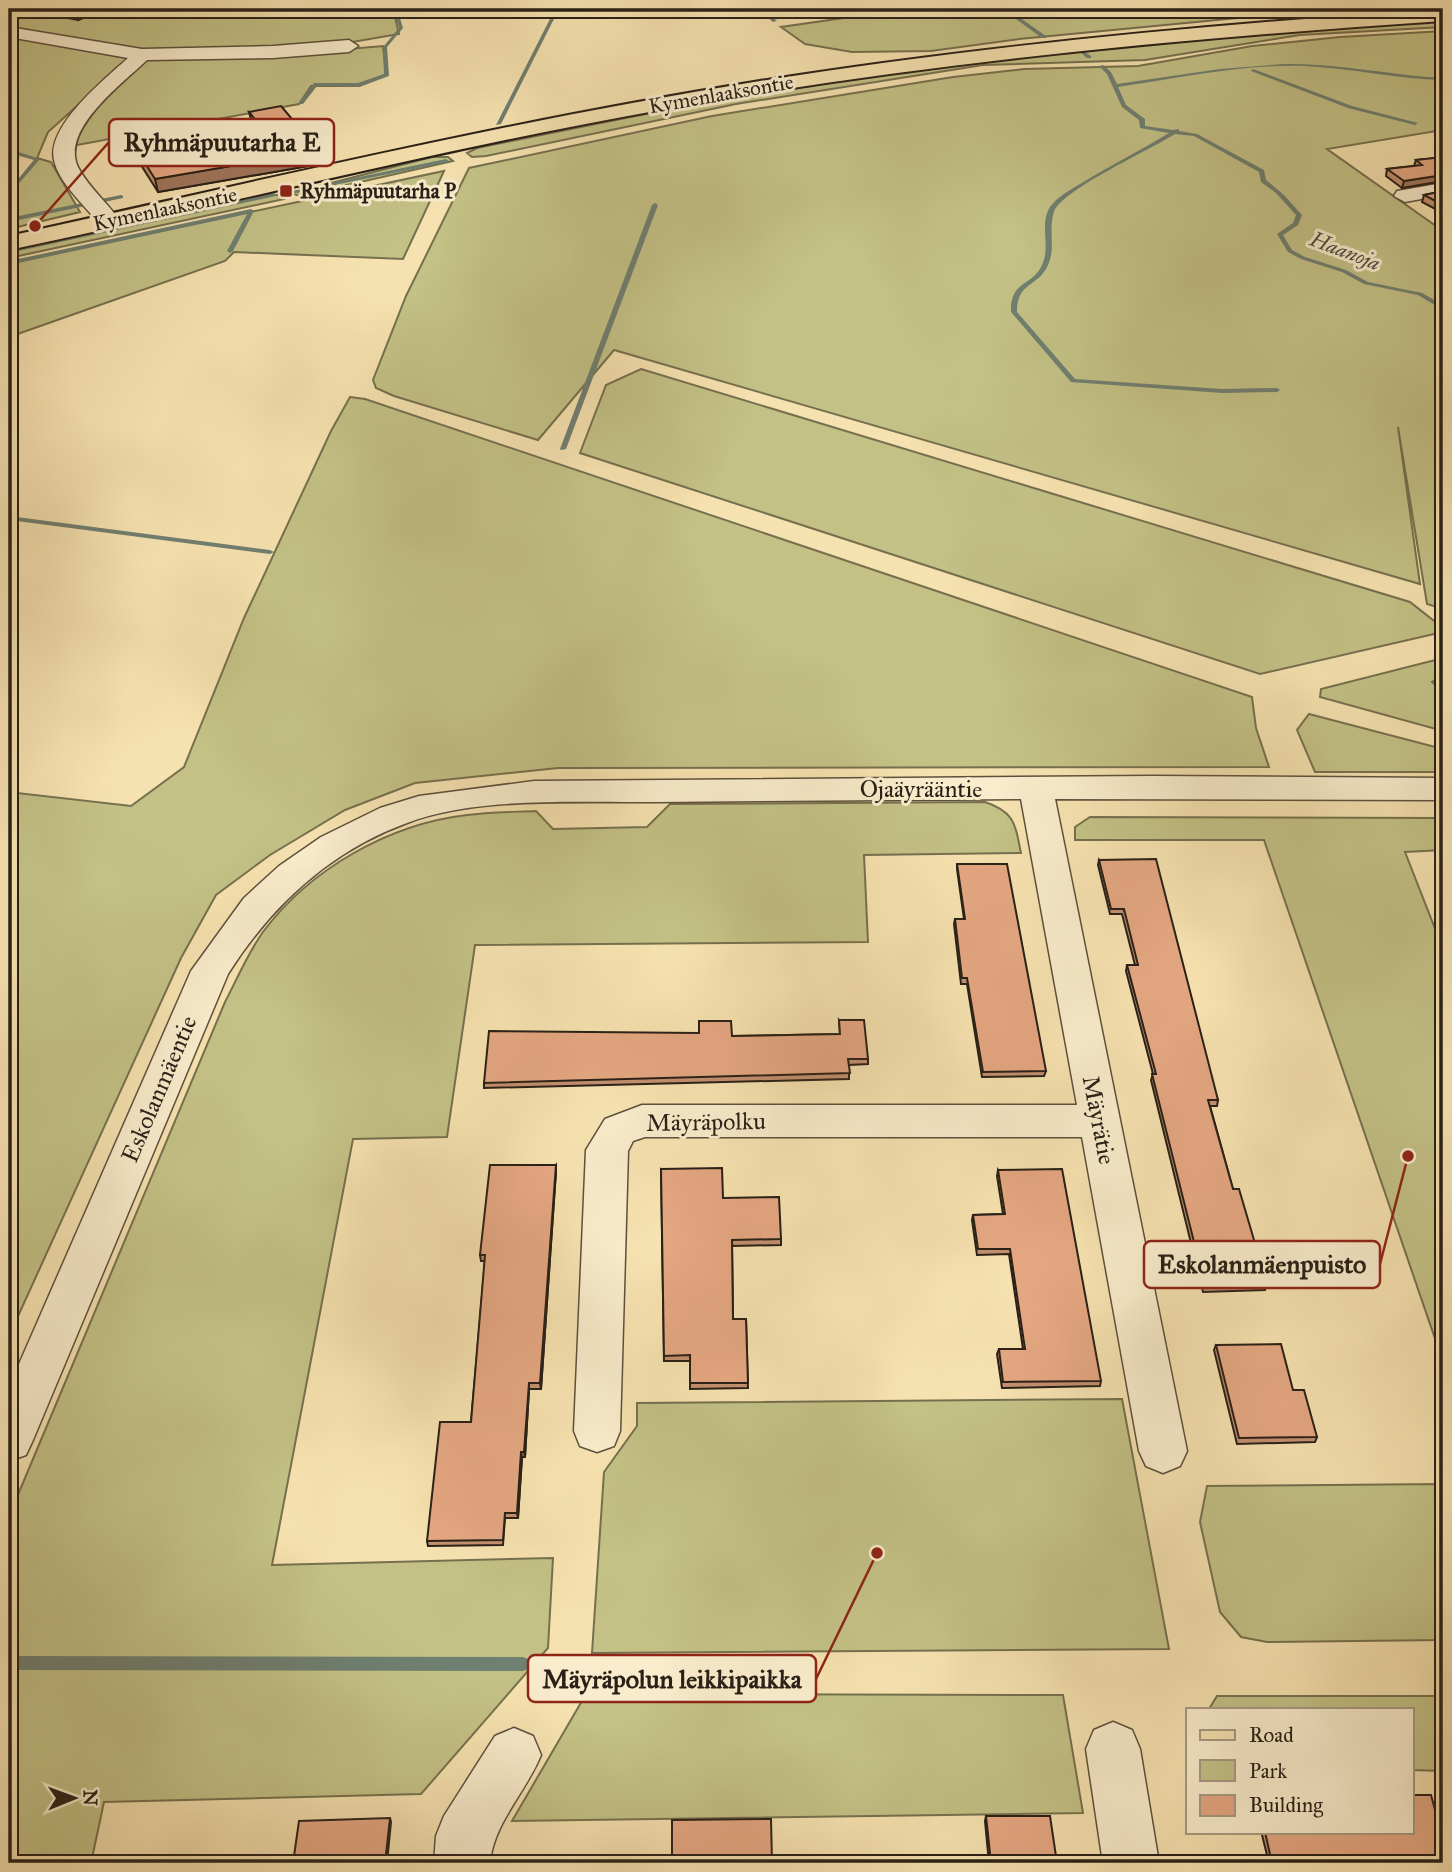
<svg xmlns="http://www.w3.org/2000/svg" width="1452" height="1872" font-family="'IM FELL Great Primer',serif">
  <style>
    .green { fill: #c3c186; stroke: #76704e; stroke-width: 2 }
    .lines { fill: none; stroke-linecap: round; stroke-linejoin: round }
    .stream { fill: #6f7f70; fill-rule: evenodd }
    .minor-casing { stroke: #5c503d; stroke-width: 3 }
    .major-casing { stroke: #292017; stroke-width: 4 }
    .minor { fill: #f9eccc; fill-rule: evenodd }
    .major { fill: #f6e2b0; fill-rule: evenodd }
    .wall { fill: #c49070; stroke: #292017; stroke-width: 2 }
    .shaded-wall { fill: #a0755b; stroke: #292017; stroke-width: 2 }
    .building { fill: #e4a782; stroke: #292017; stroke-width: 2 }
    .poi-dot { fill: #8f2418; stroke: #f9eccc; stroke-width: 2.5 }
    .labels { text-anchor: middle; dominant-baseline: central; stroke-width: 6; stroke-linejoin: round; paint-order: stroke }
    .far-street-label { font-size: 21px; fill: #292017; stroke: #f9eccc }
    .far-poi-label { font-size: 21px; font-weight: bold; fill: #292017; stroke: #f9eccc; text-anchor: start }
    .far-water-label { font-size: 21px; font-style: italic; fill: #4c4f44; stroke: #f9eccc }
    .street-label { font-size: 24px; fill: #292017; stroke: #f9eccc }
    .leader { fill: none; stroke: #8f2418; stroke-width: 2.5 }
    .callout-dot { fill: #8f2418; stroke: #f9eccc; stroke-width: 2.5 }
    .callout { fill: #f9eccc; stroke: #8f2418; stroke-width: 2.5 }
    .callout-label { font-size: 26px; text-anchor: middle; font-weight: bold; fill: #292017 }
  </style>
  <rect width="100%" height="100%" fill="#f6e2b0"/>
  <filter id="stains"><feTurbulence type="fractalNoise" baseFrequency=".00286" numOctaves="4"/><feColorMatrix values="0 0 0 0 .2 0 0 0 0 .09 0 0 0 0 .02 0 0 0 .5 -.17"/></filter>
  <radialGradient id="worn" r=".72"><stop offset=".6" stop-color="#630" stop-opacity="0"/><stop offset="1" stop-color="#630" stop-opacity=".3"/></radialGradient>
  <path class="green" d="M9,9H393L399,34L329,46L149,53L9,27Z
    M907,9H1369L1302,12L1019,39L931,51L852,52L805,44L781,27Z
    M1443,20V27L1300,35L1145,60L983,65L736,104L486,156L472,157L467,153L477,148L700,103L991,58L1337,26Z
    M1443,31V130L1327,149L1443,231V609L1427,604L1398,427L1420,584L614,350L538,440L394,396L376,388L373,380L406,296L469,168L712,116L953,77L1024,69L1138,66L1252,46L1340,37Z
    M9,35L125,57L127,61L48,132L37,158L51,162L80,212L9,229V193L36,159L9,151Z
    M383,46L386,75L359,86H311L299,104L72,146C86,120 126,66 154,57L276,55Z
    M432,157H448L453,161L299,196L292,193Z
    M444,171L403,259L234,252L225,261L9,337V263Z
    M271,195H282L284,199L9,258V249Z
    M641,369L1410,602L1443,628V632L1260,674L580,453L606,385Z
    M350,397L365,399L1252,697L1256,728L1269,767L558,768L415,783L345,810L270,855L216,895L181,958L9,1336V792L131,806L184,767L244,618L331,431Z
    M1443,658V675L1432,682L1443,692V731L1320,697L1321,689Z
    M1309,714L1443,749V772H1315L1297,730Z
    M985,802C1015,812 1015,824 1021,853L864,855L868,942L475,945L447,1137L353,1139L272,1565L553,1558L548,1648L421,1794L104,1802L91,1863H9V1516L225,1002C237,979 248,953 263,932C310,869 389,824 467,815C490,812 513,812 536,811L553,829L647,827L670,804Z
    M1090,817L1443,818V850L1405,852L1443,949V1362L1264,840H1075V827Z
    M1122,1399L1169,1649L592,1653L604,1472L637,1426V1403Z
    M1443,1484V1640L1267,1642L1241,1637L1220,1612L1200,1522L1207,1486Z
    M586,1694L1063,1695L1083,1813L512,1821Z
    M1217,1696H1443V1771L1412,1770V1709H1209Z"/>
  <g class="lines">
    <path class="stream" d="M393,9H397L403,28L387,47L389,76L359,87L317,86L303,104H299V102L314,83H358L384,74L383,47L399,28Z
      M555,9H559L501,124L496,125Z
      M758,9H763L777,21L773,22Z
      M1014,9H1018L1016,15L1046,36V38H1042L1012,16Z
      M1082,50L1091,56V58H1087L1081,53H1068L1066,52Z
      M1284,64C1337,63 1390,75 1443,78V80C1397,79 1351,68 1304,66C1242,64 1179,78 1118,87L1126,105L1145,119V126L1173,130L1179,129V131L1197,134L1264,170L1266,180L1284,195L1302,215L1298,225L1283,235L1292,250L1305,257L1346,270L1368,282L1422,293L1443,305V310L1418,295L1364,284L1342,272L1301,259L1288,252L1277,234L1293,223L1296,215L1276,193L1261,182L1259,172L1194,136L1175,134C1152,149 1061,190 1054,212C1048,229 1056,248 1048,265C1038,288 1017,281 1017,312L1075,379L1222,389L1277,388L1280,390L1277,392L1222,393L1071,382L1011,312C1010,280 1032,287 1042,265C1051,247 1039,224 1050,207C1057,197 1070,190 1080,184C1109,166 1140,151 1169,133L1140,128L1139,120L1122,107L1107,74L1099,66L1103,65L1111,72L1117,84L1220,69Z
      M1253,69L1352,106L1418,123L1415,125L1348,108L1251,71Z
      M9,149L40,159L9,195V190L34,160L9,153Z
      M446,159L449,161L448,162L295,193L292,191Z
      M274,193L277,195L276,196L9,253V249Z
      M121,195L123,196V198L9,222V218Z
      M655,203L658,205L566,449L561,450L560,449L652,205Z
      M251,209L254,211L233,251L230,253L227,251L247,214L9,265V261Z
      M9,516L270,550L274,552L270,554L9,520Z
      M13,1656L523,1657L528,1659L530,1664L528,1669L523,1671L17,1670L14,1679L9,1681V1658Z"/>
    <defs>
      <path id="minor" d="M9,27L142,49L273,46L349,40L358,46L349,52L273,58L147,60C122,84 58,131 79,169C90,189 108,203 120,221L109,228L101,226C86,206 59,184 54,160C46,126 106,78 128,58L9,37Z
        M1443,183V195L1405,202L1394,196L1397,191Z
        M1153,776L1443,778V800L1055,799L1187,1451L1180,1466L1163,1473L1146,1466L1139,1451L1082,1137H645L633,1141L628,1151L620,1431L614,1446L597,1452L580,1446L574,1431L586,1150L605,1119L642,1105H1077L1021,799C899,800 777,801 655,802C580,803 477,796 407,823C330,851 271,906 228,974L33,1440L26,1455L9,1461V1387L191,971L244,898L279,866L321,837L380,808L419,796L534,781Z
        M1113,1722L1132,1730L1140,1749L1159,1863H1103L1086,1749L1094,1730Z
        M514,1728L533,1736L541,1755C526,1792 493,1824 490,1863H434L436,1836L444,1816L495,1736Z"/>
      <path id="major" d="M1443,9V21C1183,38 923,63 666,109C445,148 228,204 9,250V236C259,181 508,121 760,81C986,45 1214,24 1443,9Z"/>
    </defs>
    <use href="#minor" class="minor-casing"/>
    <use href="#major" class="major-casing"/>
    <use href="#minor" class="minor"/>
    <use href="#major" class="major"/>
  </g>
  <path class="wall" d="M19,9H104L78,20Z
    M249,112L319,151L320,164L158,192L136,157L133,144L252,124Z
    M1443,150V181L1402,188L1386,176L1387,169L1414,166L1416,160L1436,158L1438,151Z
    M1443,191V213L1422,202L1424,195Z
    M1099,860L1218,1100L1217,1106H1210L1233,1189L1267,1284L1265,1290L1203,1292L1151,1080L1153,1074L1126,971L1127,965H1135L1122,914H1110L1098,865Z
    M957,864L1046,1071L1044,1076L982,1077L967,984H961L954,924L955,919H964L957,869Z
    M839,1020L868,1059V1064L849,1065V1079L484,1088V1083L699,1033L732,1036L840,1034Z
    M556,1165V1171L541,1389H529L525,1457H522L518,1518H505L503,1545L428,1546L427,1541L471,1422L485,1261H481L480,1255Z
    M661,1169L781,1239V1245L732,1246L733,1319H746L748,1388L690,1389V1361H664Z
    M998,1170L1101,1381L1100,1386L1002,1388L997,1354L999,1349H1023L1009,1254L977,1255L972,1220L973,1215L1003,1214L997,1176Z
    M1216,1345L1293,1390L1317,1437L1315,1442L1237,1444L1214,1350Z
    M986,1816L1057,1863H989L985,1821Z
    M1264,1832H1412L1443,1839V1863H1269L1262,1835Z"/>
  <path class="shaded-wall" d="M94,9H104L78,20L77,16Z
    M319,151L320,164L158,192L155,179Z
    M1443,175V181L1402,188L1404,181Z
    M556,1165V1171L541,1389L540,1383Z
    M529,1383V1389L525,1457L524,1452Z
    M521,1452L522,1457L518,1518L517,1513Z
    M390,1818L391,1822L387,1863H385Z"/>
  <path class="building" d="M39,9H94L77,16Z
    M281,106L319,151L155,179L133,144L258,123L249,112Z
    M1443,157V175L1404,181L1387,169L1422,165L1416,160Z
    M1443,191V205L1424,195Z
    M1156,859L1218,1100H1208L1233,1189H1239L1267,1284L1205,1286L1152,1074H1156L1127,965H1138L1124,909H1111L1099,860Z
    M957,864H1007L1046,1071L983,1072L967,978H962L955,919H965Z
    M839,1020H864L868,1059H848L850,1073L484,1083L489,1031L699,1033V1021H731L732,1036L840,1034Z
    M490,1165H556L540,1383H529L524,1452H521L517,1513H505L503,1540L427,1541L440,1422H471L485,1255H480Z
    M722,1168L723,1198L779,1197L781,1239L732,1240L733,1319H746L748,1383H690V1355L664,1356L661,1169Z
    M1062,1169L1101,1381L1003,1382L999,1349H1025L1010,1249H978L973,1215L1005,1214L998,1170Z
    M1281,1344L1293,1390H1304L1317,1437L1239,1438L1216,1345Z
    M1412,1795H1431L1443,1839V1862L1272,1863L1265,1832H1412Z
    M986,1816H1050L1057,1863H991Z
    M390,1818L385,1863H293L299,1821Z
    M771,1819L772,1863H672V1820Z"/>
  <rect class="poi-dot" x="279" y="184" width="14" height="14" rx="3.5"/>
  <g class="labels">
    <g class="far-street-label">
      <text transform="translate(721 94) rotate(-10)">Kymenlaaksontie</text>
      <text transform="translate(165 209) rotate(-12)">Kymenlaaksontie</text>
    </g>
    <g class="far-poi-label">
      <text x="300" y="191">Ryhmäpuutarha P</text>
    </g>
    <g class="far-water-label">
      <text transform="translate(1345 251) rotate(21)">Haanoja</text>
    </g>
    <g class="street-label">
      <text x="921" y="789">Ojaäyrääntie</text>
      <text transform="translate(159 1089) rotate(-67)">Eskolanmäentie</text>
      <text transform="translate(1099 1120) rotate(79)">Mäyrätie</text>
      <text transform="translate(706 1122) rotate(-1)">Mäyräpolku</text>
    </g>
  </g>
  <path class="leader" d="M35 226L109 142M1408 1156L1380 1264M877 1553L816 1679"/>
  <g class="callout-dot">
    <circle cx="35" cy="226" r="7"/>
    <circle cx="1408" cy="1156" r="7"/>
    <circle cx="877" cy="1553" r="7"/>
  </g>
  <g class="callout">
    <rect x="109" y="119" width="225" height="47" rx="7"/>
    <rect x="1144" y="1241" width="236" height="47" rx="7"/>
    <rect x="528" y="1655" width="288" height="47" rx="7"/>
  </g>
  <g class="callout-label">
    <text x="222" y="151">Ryhmäpuutarha E</text>
    <text x="1262" y="1273">Eskolanmäenpuisto</text>
    <text x="672" y="1688">Mäyräpolun leikkipaikka</text>
  </g>
  <rect width="1452" height="1872" fill="none" stroke="#f6e2b0" stroke-width="35"/>
  <rect x="10" y="10" width="1431" height="1851" fill="none" stroke="#292017" stroke-width="3.5"/>
  <rect x="18" y="18" width="1417" height="1837" fill="none" stroke="#292017" stroke-width="2"/>
  <rect x="1186" y="1708" width="228" height="126" fill="#f9eccc" stroke="#a69a84" stroke-width="2"/>
  <rect x="1200" y="1730" width="35" height="10" fill="#f6e2b0" stroke="#a69a84" stroke-width="2"/>
  <text x="1249" y="1742" font-size="21" fill="#292017">Road</text>
  <rect x="1200" y="1760" width="35" height="21" fill="#c3c186" stroke="#a69a84" stroke-width="2"/>
  <text x="1249" y="1778" font-size="21" fill="#292017">Park</text>
  <rect x="1200" y="1795" width="35" height="21" fill="#e4a782" stroke="#a69a84" stroke-width="2"/>
  <text x="1249" y="1812" font-size="21" fill="#292017">Building</text>
  <g transform="translate(74 1798) rotate(89)" stroke="#f9eccc" stroke-width="5" paint-order="stroke">
  <path d="M0-5L12 26L0 18L-12 26Z" fill="#292017"/>
  <text y="-10" font-size="19" font-weight="bold" text-anchor="middle" fill="#292017">N</text>
  </g>
  <rect width="100%" height="100%" filter="url(#stains)"/>
  <rect width="100%" height="100%" fill="url(#worn)"/>
</svg>
